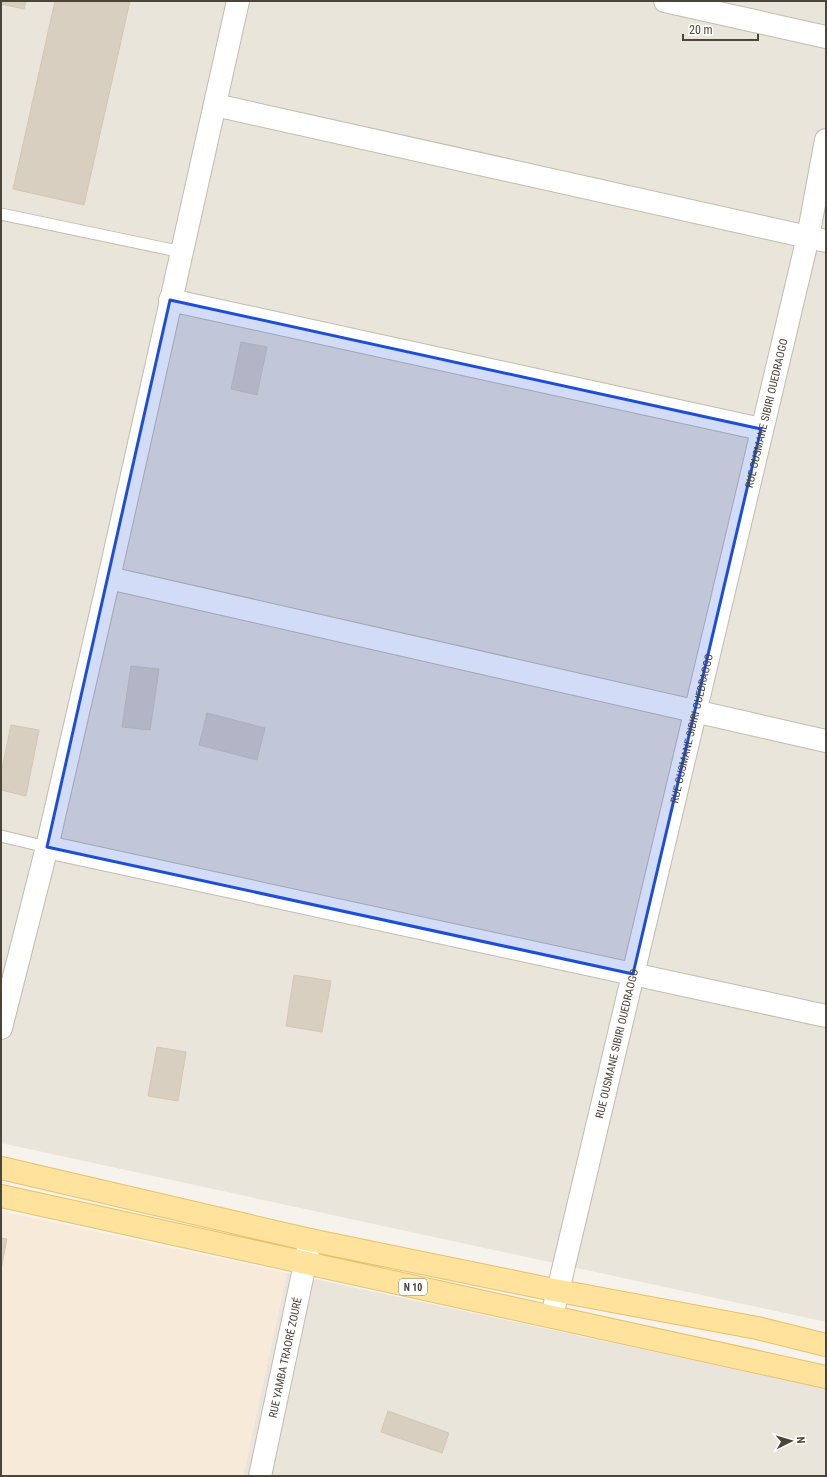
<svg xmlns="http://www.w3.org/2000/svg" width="827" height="1477" font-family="'Roboto Condensed',sans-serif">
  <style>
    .residential { fill: #eae5da }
    .commercial { fill: #f7ead8 }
    .building { fill: #d8cfc1; stroke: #d3c7b4 }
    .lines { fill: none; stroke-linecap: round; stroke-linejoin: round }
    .lane-casing { stroke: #c2bbae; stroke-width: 13 }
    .street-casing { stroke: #c2bbae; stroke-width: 24 }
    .primary-casing { stroke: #e6c16a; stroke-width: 24 }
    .lane { stroke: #fff; stroke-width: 11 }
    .street { stroke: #fff; stroke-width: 22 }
    .primary { stroke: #ffe39c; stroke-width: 22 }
    .marked { fill: #1d4ed8; fill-opacity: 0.2; stroke: #1d4ed8; stroke-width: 3; stroke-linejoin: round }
    .labels { text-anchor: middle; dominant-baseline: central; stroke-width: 3; stroke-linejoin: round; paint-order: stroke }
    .shield { fill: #fff; stroke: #817c74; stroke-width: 1 }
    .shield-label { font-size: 10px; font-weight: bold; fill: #4b4439 }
    .street-label { font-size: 11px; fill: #4b4439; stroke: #fff }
  </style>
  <rect width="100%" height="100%" fill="#f6f3ec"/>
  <path class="residential" d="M1,1H826V1322L1,1143Z
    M287,1273L826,1389V1476H243Z"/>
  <path class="commercial" d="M1,1211L287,1273L243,1476H1Z"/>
  <path class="building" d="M1,1H26L24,9L1,4Z
    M55,1H130L84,205L13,189Z
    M241,342L267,347L257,395L231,389Z
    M131,666L159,669L150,730L122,727Z
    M207,713L265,728L257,760L199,745Z
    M11,725L39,730L26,796L1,790V774Z
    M294,975L331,981L322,1032L286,1026Z
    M157,1047L186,1052L178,1101L148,1096Z
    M1,1238L7,1239L1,1269Z
    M388,1411L449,1433L442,1453L381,1432Z"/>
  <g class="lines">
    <defs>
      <path id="lane" d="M1,214L182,252
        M1,836L47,847"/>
      <g id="street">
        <path d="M665,1L826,37"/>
        <path d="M215,105L826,241"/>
        <path d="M170,300L761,429"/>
        <path d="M109,578L826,741"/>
        <path d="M47,847L826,1016"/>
        <path d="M1,1028L47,847L109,578L238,1"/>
        <path id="s1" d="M552,1316L808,237L826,140"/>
        <path id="s2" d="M260,1476L310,1240"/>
      </g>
      <path id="primary" d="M1,1168L310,1240L559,1291L757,1328L826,1345
        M1,1196L826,1377"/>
    </defs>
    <use href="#lane" class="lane-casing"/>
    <use href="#street" class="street-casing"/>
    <use href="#primary" class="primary-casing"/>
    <use href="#lane" class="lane"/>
    <use href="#street" class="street"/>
    <use href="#primary" class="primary"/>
  </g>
  <path class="marked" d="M170,300L761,429L633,974L47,847Z"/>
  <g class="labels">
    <rect class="shield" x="399" y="1279" width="28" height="16" rx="3"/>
    <g class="shield-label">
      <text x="413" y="1287">N 10</text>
    </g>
    <g class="street-label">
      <text stroke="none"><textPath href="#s1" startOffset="928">RUE OUSMANE SIBIRI OUEDRAOGO</textPath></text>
      <text stroke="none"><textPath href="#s1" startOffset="604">RUE OUSMANE SIBIRI OUEDRAOGO</textPath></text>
      <text stroke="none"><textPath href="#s1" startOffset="280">RUE OUSMANE SIBIRI OUEDRAOGO</textPath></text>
      <text stroke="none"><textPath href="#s2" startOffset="121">RUE YAMBA TRAORÉ ZOURÉ</textPath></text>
    </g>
  </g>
  <rect width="827" height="1477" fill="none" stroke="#4b4439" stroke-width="4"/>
  <g transform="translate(791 1441) rotate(85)" stroke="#ffffff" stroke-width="3" paint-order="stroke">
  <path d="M0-3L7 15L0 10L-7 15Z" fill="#4b4439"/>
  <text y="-6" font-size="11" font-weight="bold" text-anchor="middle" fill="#4b4439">N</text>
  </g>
  <path d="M683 34v6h75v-6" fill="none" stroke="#4b4439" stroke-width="2"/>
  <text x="689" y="34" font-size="12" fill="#4b4439" stroke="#ffffff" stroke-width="3" paint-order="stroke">20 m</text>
</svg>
